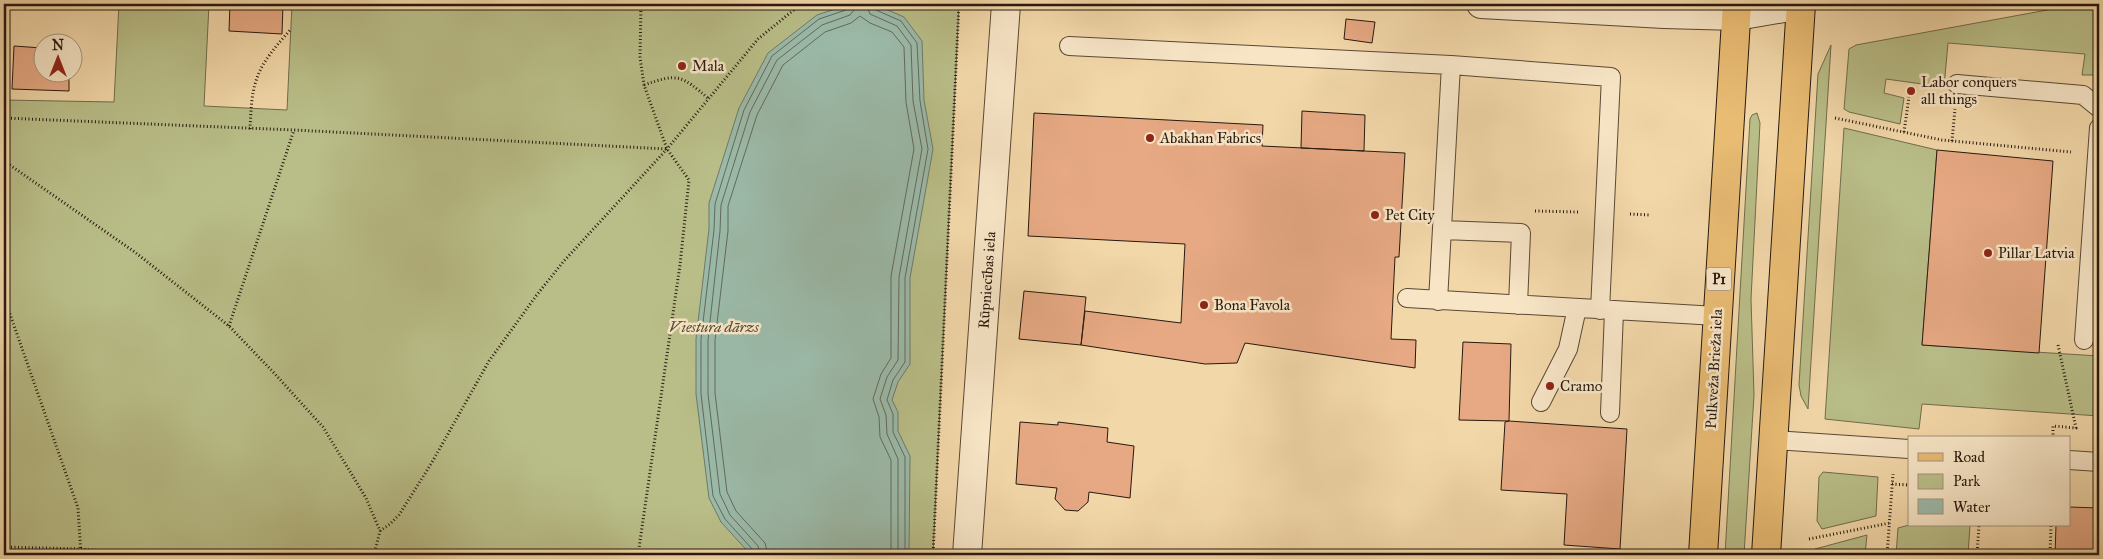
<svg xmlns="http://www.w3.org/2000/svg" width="2103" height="559" font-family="'IM FELL Great Primer',serif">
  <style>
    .green { fill: #b9be88; stroke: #706c4c }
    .water { fill: #9bbaa9; stroke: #6d7a6b }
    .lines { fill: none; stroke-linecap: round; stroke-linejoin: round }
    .shore { stroke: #626a5c; stroke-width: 1 }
    .building { fill: #e6a983; stroke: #28190f }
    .lane-casing { stroke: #5a4835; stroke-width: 20 }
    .street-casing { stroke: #5a4835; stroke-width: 30 }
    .primary-casing { stroke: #28190f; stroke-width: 30 }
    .path { stroke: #28190f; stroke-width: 3; stroke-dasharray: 1 2.5; stroke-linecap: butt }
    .lane { stroke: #f7e5c6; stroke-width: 18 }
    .street { stroke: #f7e5c6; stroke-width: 28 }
    .primary { stroke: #e9bc74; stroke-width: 28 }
    .poi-dot { fill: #8f2418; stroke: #f7e5c6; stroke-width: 2 }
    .labels { text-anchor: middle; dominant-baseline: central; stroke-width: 5; stroke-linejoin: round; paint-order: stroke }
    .shield { fill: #f7e5c6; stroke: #665646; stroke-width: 1 }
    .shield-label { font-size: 14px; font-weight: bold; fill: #28190f }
    .poi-label { font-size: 15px; fill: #28190f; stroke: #f7e5c6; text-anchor: start }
    .street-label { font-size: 15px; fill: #28190f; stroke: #f7e5c6 }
    .park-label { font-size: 15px; font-style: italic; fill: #544b33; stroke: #f7e5c6 }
  </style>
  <rect width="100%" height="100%" fill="#f2d7a8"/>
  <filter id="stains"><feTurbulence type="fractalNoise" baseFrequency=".004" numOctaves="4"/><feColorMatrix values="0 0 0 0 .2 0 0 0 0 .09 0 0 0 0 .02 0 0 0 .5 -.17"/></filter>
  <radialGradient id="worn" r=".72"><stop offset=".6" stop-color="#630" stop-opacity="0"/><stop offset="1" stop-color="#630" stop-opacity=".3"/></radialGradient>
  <path class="green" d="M119,4H209L204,106L287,110L292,4H959L933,555H4V100L114,102Z
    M2080,4H2099V75H2082L2085,54L1948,43L1944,87L1886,79L1884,93L1904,98L1900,124L1849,112L1844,109L1849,49L1856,45Z
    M1831,45L1808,409L1801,396L1799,385L1818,74Z
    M1757,113L1760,123L1751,299L1754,395L1744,555H1725L1750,119L1752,115Z
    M1844,128L1937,150L1922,345L2099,356V416L1922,404L1919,429L1825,419Z
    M1823,472L1878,477L1876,516L1822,529L1817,521L1819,477Z
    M1909,525H1970L1968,555H1896L1898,528Z
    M1867,535L1865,555H1814L1815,549Z"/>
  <path class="water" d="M850,4H874L904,17L922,41L924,100L933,149L910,278V364L898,382L892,400L898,412V431L910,456L909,555H751L721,522L709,498L696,394V339L709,229V203L739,108L768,53L817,15Z"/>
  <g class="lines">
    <path class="shore" d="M866,4L870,14L897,26L911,45L913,101L922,149L899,277L898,360L887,377L880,399L886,415L887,434L898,459V555
      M873,4L876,10L901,21L917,43L920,101L928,149L905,278V362L893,380L887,400L893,414V432L905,457V555
      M754,555L753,550L725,519L713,496L701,394V339L714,230L715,204L744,110L772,56L819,19L846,10L848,4
      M760,555L758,546L730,515L720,494L708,394V340L720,231L721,205L750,112L777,60L822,25L850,15L854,10L855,4
      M768,555L765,543L736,511L727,492L715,393V340L728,231V206L757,115L783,65L825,32L851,23L860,16L870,23L892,32L904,47L906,102L914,149L891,276V358L881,374L873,399L879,417L880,437L891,460V555"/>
  </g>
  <path class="building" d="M4,4H7L4,67Z
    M230,4H283L282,34L229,31Z
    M1346,19L1375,22L1372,43L1344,39Z
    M14,46L42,48V72H69V91L12,89Z
    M1302,111L1365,115L1364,151L1301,148Z
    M1034,113L1263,125L1262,146L1405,153L1399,257H1395L1391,339L1416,340L1415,368L1245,343L1237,363L1205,364L1081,345L1085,311L1181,323L1185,244L1028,236Z
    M1937,150L2053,161L2039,353L1922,345Z
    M1024,291L1086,297L1081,345L1019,339Z
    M1463,342L1511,344L1509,421L1459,420Z
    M1509,421L1627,429L1620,549L1564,545L1567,494L1501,490L1505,422Z
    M1020,422L1058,425V422L1108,428L1107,442L1134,446L1130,498L1089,492L1088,502L1078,511L1065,510L1055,499L1057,488L1016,484Z
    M2069,507L2099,508V555H2055L2056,525H2069Z"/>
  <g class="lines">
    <defs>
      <path id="lane" d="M1069,46L1451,65
        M1957,84L2083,95L2099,108
        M1443,230L1521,233L1518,305
        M1407,298L1717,316
        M1438,301L1451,65L1611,77L1600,310
        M2084,340L2099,128
        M1541,402L1568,349L1577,308
        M1610,413L1614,311
        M1773,440L1909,449
        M2069,460L2099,462"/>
      <path id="street" d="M1481,4L1664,14L1737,16L1801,5
        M967,555L1006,4"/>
      <path id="primary" d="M1703,555L1737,4
        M1766,555L1801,4"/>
    </defs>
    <use href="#lane" class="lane-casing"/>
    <use href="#street" class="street-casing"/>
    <use href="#primary" class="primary-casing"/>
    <path class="path" d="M641,4L640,57L644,85L667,149
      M644,85C678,73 681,75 709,99
      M4,118L294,130L667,149L689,180L680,265L638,555
      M1835,118L1942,140L2071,152
      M250,129C251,112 251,94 257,78C263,60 279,43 291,29
      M1904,132L1909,97
      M1952,141L1955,109
      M4,161L136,253L229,326L275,374L323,427L366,498L380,531L374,555
      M1535,211L1579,212
      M1630,214L1650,215
      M4,297L78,508L81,555
      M229,326L294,130
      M2053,438V426L2076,428L2058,345
      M1892,484L1909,485
      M380,531L390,524L399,515L431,464L489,361L536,296L563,262L667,149L758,39L801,4
      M1809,539L1890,523
      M4,547L81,549L148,555
      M933,555L959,4
      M1887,555L1893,474
      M1977,555L1979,525
      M2050,555L2051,525"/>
    <use href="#lane" class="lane"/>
    <use href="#street" class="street"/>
    <use href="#primary" class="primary"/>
  </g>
  <g class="poi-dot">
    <circle cx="682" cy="66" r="5"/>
    <circle cx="1911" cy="91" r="5"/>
    <circle cx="1150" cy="138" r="5"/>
    <circle cx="1375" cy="215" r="5"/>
    <circle cx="1988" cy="253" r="5"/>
    <circle cx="1204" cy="305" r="5"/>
    <circle cx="1550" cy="386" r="5"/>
  </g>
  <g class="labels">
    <rect class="shield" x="1706.5" y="267.5" width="25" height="23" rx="4"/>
    <g class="shield-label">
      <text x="1719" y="279">P1</text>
    </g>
    <g class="poi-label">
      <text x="692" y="66">Mala</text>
      <text x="1921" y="82">Labor conquers<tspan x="1921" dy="17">all things</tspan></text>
      <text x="1160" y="138">Abakhan Fabrics</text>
      <text x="1385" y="215">Pet City</text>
      <text x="1998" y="253">Pillar Latvia</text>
      <text x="1214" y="305">Bona Favola</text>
      <text x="1560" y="386">Cramo</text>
    </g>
    <g class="street-label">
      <text transform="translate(987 280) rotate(-86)">Rūpniecības iela</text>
      <text transform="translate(1714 369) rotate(-87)">Pulkveža Brieža iela</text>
    </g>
    <g class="park-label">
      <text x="714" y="327">Viestura dārzs</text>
    </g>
  </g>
  <rect width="2103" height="559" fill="none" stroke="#f2d7a8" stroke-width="20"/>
  <rect x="5" y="5" width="2093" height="549" fill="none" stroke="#28190f" stroke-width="2.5"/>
  <rect x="10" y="10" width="2083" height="539" fill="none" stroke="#28190f"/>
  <rect x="1908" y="436" width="162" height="90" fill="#f7e5c6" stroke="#a4937d"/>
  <rect x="1918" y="453" width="25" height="8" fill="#e9bc74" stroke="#a4937d"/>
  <text x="1953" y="462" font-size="15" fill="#28190f">Road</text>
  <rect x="1918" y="474" width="25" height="15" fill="#b9be88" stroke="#a4937d"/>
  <text x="1953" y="486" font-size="15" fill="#28190f">Park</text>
  <rect x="1918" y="499" width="25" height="15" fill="#9bbaa9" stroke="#a4937d"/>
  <text x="1953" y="512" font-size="15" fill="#28190f">Water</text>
  <g transform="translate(58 58)"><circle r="24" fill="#f7e5c6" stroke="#a4937d"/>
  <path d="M0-4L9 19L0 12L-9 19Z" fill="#8f2418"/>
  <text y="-8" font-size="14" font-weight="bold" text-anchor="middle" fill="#28190f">N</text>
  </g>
  <rect width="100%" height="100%" filter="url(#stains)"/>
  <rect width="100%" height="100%" fill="url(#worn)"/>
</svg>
